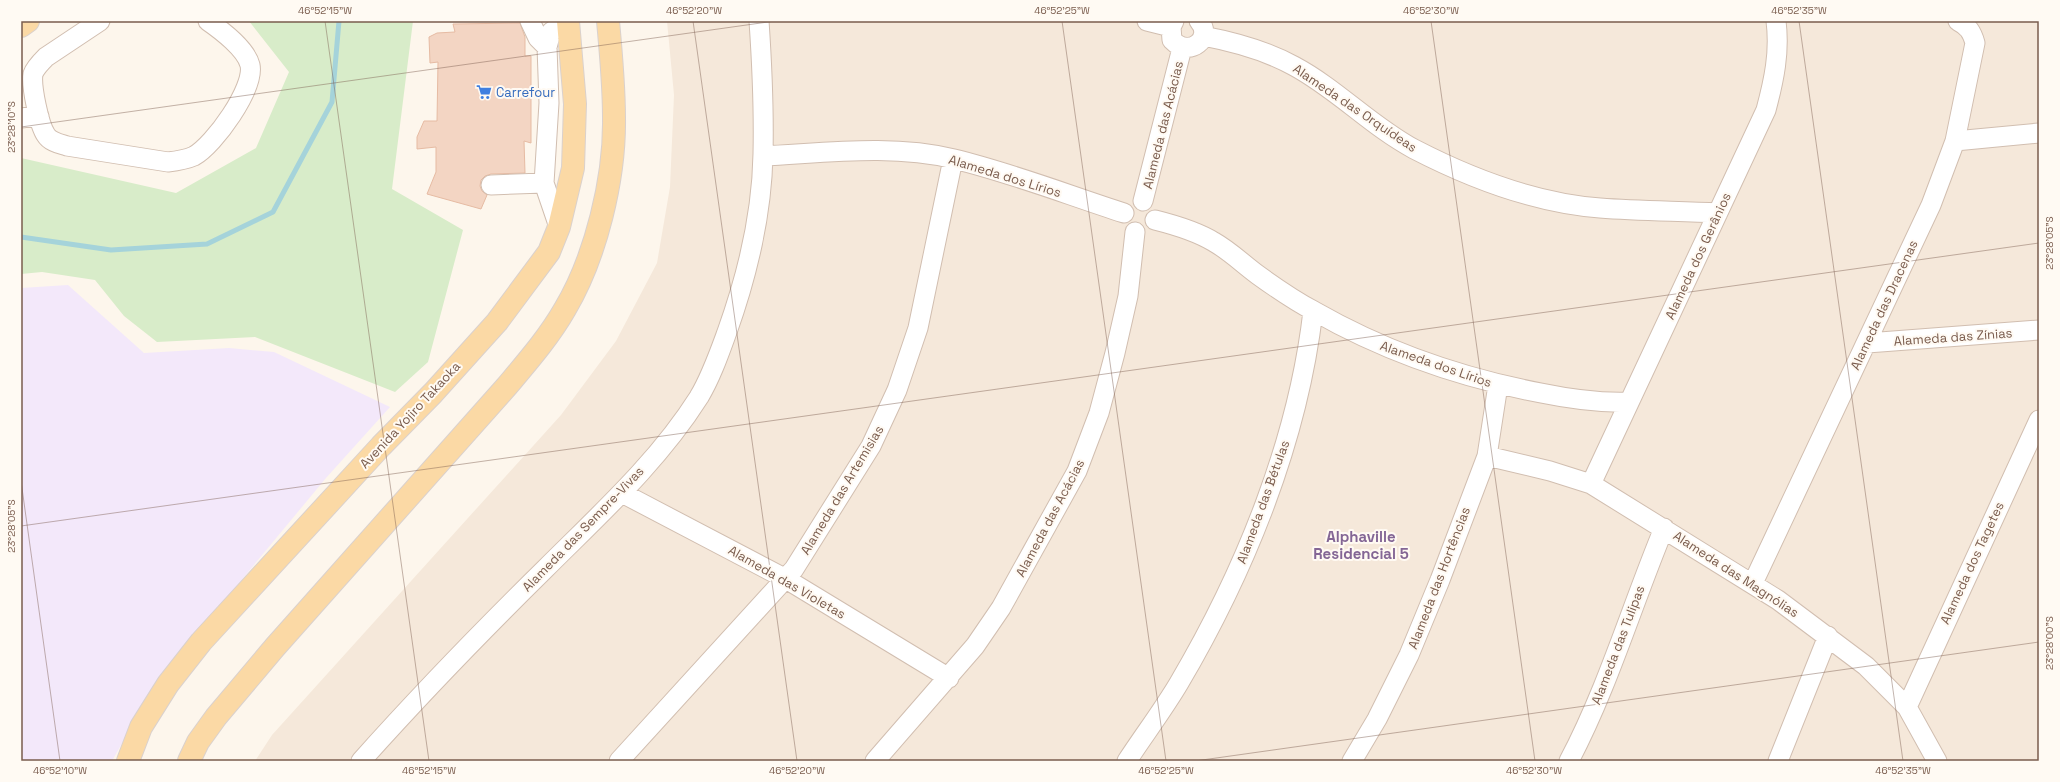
<svg xmlns="http://www.w3.org/2000/svg" width="2060" height="782" font-family="'Space Grotesk',sans-serif">
  <style>
    .residential { fill: #f5e8da }
    .education { fill: #f3e8fa }
    .green { fill: #d8ecc9 }
    .lines { fill: none; stroke-linecap: round; stroke-linejoin: round }
    .stream { stroke: #a5d3da; stroke-width: 5 }
    .building { fill: #f3d5c3; stroke: #e6bba3 }
    .minor-casing { stroke: #d1beb0; stroke-width: 21 }
    .major-casing { stroke: #dad1cd; stroke-width: 24 }
    .minor { stroke: #fff; stroke-width: 19 }
    .major { stroke: #fbd9a5; stroke-width: 22 }
    .ticks { fill: none; stroke: #7a5c4d; stroke-width: 1; stroke-opacity: 0.45 }
    .labels { text-anchor: middle; dominant-baseline: central; stroke-width: 4; stroke-linejoin: round; paint-order: stroke }
    .shop-label { font-size: 13px; fill: #366cbe; stroke: #fffaf3; text-anchor: start }
    .street-label { font-size: 13px; fill: #7a5c4d; stroke: #fffaf3 }
    .quarter-label { font-size: 15px; font-weight: bold; fill: #846695; stroke: #fffaf3 }
    .neatline { fill: none; stroke: #7a5c4d; stroke-width: 1.5 }
    .ticks-label { font-size: 10px; text-anchor: middle; fill: #7a5c4d }
  </style>
  <rect width="100%" height="100%" fill="#fdf6ec"/>
  <path class="residential" d="M667,21H2039V761H255L272,735L561,415L616,341L657,263L670,187L674,95Z"/>
  <path class="education" d="M68,285L144,353L229,348L274,352L390,407L326,478L156,683L112,761H21V288Z"/>
  <path class="green" d="M249,21H413L392,189L463,230L428,362L395,392L255,337L157,342L124,316L95,280L42,272L21,274V158L176,193L256,148L289,72Z"/>
  <g class="lines">
    <path class="stream" d="M21,237L111,250L207,244L273,212L332,102L339,21"/>
  </g>
  <path class="building" d="M520,23L525,37V56H531V143L524,141L525,173L491,174L485,176L481,180L480,186L482,191L487,195L481,209L427,194L436,172V147L417,149V137L424,121H437L438,62L430,63L429,37L437,33L455,32L453,24Z"/>
  <g class="lines">
    <defs>
      <path id="minor" d="M100,21L46,57C41,62 35,68 33,74C31,86 39,125 46,135C50,142 61,144 67,146L168,162C177,161 185,160 194,156C214,145 255,88 250,65C246,49 221,30 208,21
        M530,21L538,38L547,47
        M1147,21L1171,27
        M1174,21L1171,27L1172,40C1190,59 1214,37 1199,21
        M1203,36C1235,42 1265,50 1294,66C1337,89 1371,126 1414,149C1472,179 1534,203 1600,208C1639,211 1678,211 1718,213
        M21,118L39,116
        M1955,141L2039,133
        M763,156C826,153 892,144 954,159C1012,173 1068,195 1124,213
        M491,185L544,183
        M1143,201L1182,48
        M1155,220C1175,225 1196,231 1214,242C1230,251 1243,264 1258,275C1276,288 1295,301 1314,311C1384,351 1462,378 1541,393C1570,399 1598,403 1628,402
        M559,227L544,183L549,103L547,47L551,32L568,21
        M1867,343L2039,330
        M1487,456L1550,471L1591,484L1778,600L1866,666L1907,707L1937,761
        M1591,484L1766,110C1774,80 1780,52 1776,21
        M622,493L786,579L949,678
        M1753,583L1931,205L1955,141L1975,43C1972,32 1968,26 1958,21
        M1907,707L2039,420
        M361,761C420,695 482,631 545,569C599,515 658,462 699,397C711,377 719,354 727,332C747,276 762,214 763,154C764,110 762,65 759,21
        M619,761L794,569L871,446L897,390L918,328L953,159
        M875,761L975,646L1001,608L1077,471L1099,413L1115,353L1128,296L1135,232
        M1127,761C1144,735 1163,710 1179,683C1245,571 1298,441 1313,311
        M1352,761L1377,719L1409,655L1440,580L1487,456L1498,385
        M1569,761C1608,687 1632,605 1664,528
        M1778,761L1828,636"/>
      <path id="major" d="M21,26L28,21
        M128,761L141,727L168,684L201,642L381,446L433,393L497,322L549,252L559,227L573,168L575,104L568,21
        M189,761L198,742L216,717L275,647L507,386C528,361 549,337 565,309C596,257 615,178 614,118C614,85 611,53 608,21"/>
    </defs>
    <use href="#minor" class="minor-casing"/>
    <use href="#major" class="major-casing"/>
    <use href="#minor" class="minor"/>
    <use href="#major" class="major"/>
  </g>
  <path class="ticks" d="M325,21L429,761M693,21L797,761M1062,21L1166,761M1431,21L1535,761M1799,21L1903,761M21,127L775,21M21,481L60,761M21,526L2039,243M1195,761L2039,642"/>
  <defs>
    <symbol id="supermarket-bare" viewBox="-9 -9 18 18"><path d="M-6-5.5h2.5l.6 2H6L4.5 2H-2.5L-4.4-4H-6ZM-1.5 3.2a1.3 1.3 0 1 0 .1 0ZM3 3.2a1.3 1.3 0 1 0 .1 0Z" fill="#3f7fe0" stroke="#fffaf3" stroke-width="2.5" paint-order="stroke"/></symbol>
  </defs>
  <g fill-rule="evenodd">
    <use href="#supermarket-bare" x="473" y="81" width="22" height="22"/>
  </g>
  <g class="labels">
    <g class="shop-label">
      <text x="496" y="92">Carrefour</text>
    </g>
    <g class="street-label">
      <text transform="translate(1355 108) rotate(34)">Alameda das Orquídeas</text>
      <text transform="translate(1163 125) rotate(-76)">Alameda das Acácias</text>
      <text transform="translate(1005 176) rotate(17)">Alameda dos Lírios</text>
      <text transform="translate(1698 256) rotate(-65)">Alameda dos Gerânios</text>
      <text transform="translate(1884 305) rotate(-65)">Alameda das Dracenas</text>
      <text transform="translate(1953 337) rotate(-4)">Alameda das Zínias</text>
      <text transform="translate(1436 364) rotate(19)">Alameda dos Lírios</text>
      <text transform="translate(410 415) rotate(-47)">Avenida Yojiro Takaoka</text>
      <text transform="translate(842 490) rotate(-59)">Alameda das Artemisias</text>
      <text transform="translate(1263 502) rotate(-70)">Alameda das Bétulas</text>
      <text transform="translate(1050 518) rotate(-62)">Alameda das Acácias</text>
      <text transform="translate(583 529) rotate(-46)">Alameda das Sempre-Vivas</text>
      <text transform="translate(1972 563) rotate(-65)">Alameda dos Tagetes</text>
      <text transform="translate(1736 574) rotate(33)">Alameda das Magnólias</text>
      <text transform="translate(1439 578) rotate(-69)">Alameda das Hortências</text>
      <text transform="translate(787 582) rotate(30)">Alameda das Violetas</text>
      <text transform="translate(1618 645) rotate(-69)">Alameda das Tulipas</text>
    </g>
    <g class="quarter-label">
      <text x="1361" y="536">Alphaville<tspan x="1361" dy="17">Residencial 5</tspan></text>
    </g>
  </g>
  <rect width="2060" height="782" fill="none" stroke="#fffaf3" stroke-width="44"/>
  <rect x="22" y="22" width="2016" height="738" class="neatline"/>
  <g class="ticks-label">
    <text x="325" y="14">46°52'15"W</text>
    <text x="694" y="14">46°52'20"W</text>
    <text x="1062" y="14">46°52'25"W</text>
    <text x="1431" y="14">46°52'30"W</text>
    <text x="1799" y="14">46°52'35"W</text>
    <text transform="translate(11 127) rotate(-90)" y="4">23°28'10"S</text>
    <text transform="translate(2049 243) rotate(-90)" y="4">23°28'05"S</text>
    <text transform="translate(11 526) rotate(-90)" y="4">23°28'05"S</text>
    <text transform="translate(2049 643) rotate(-90)" y="4">23°28'00"S</text>
    <text x="60" y="774">46°52'10"W</text>
    <text x="429" y="774">46°52'15"W</text>
    <text x="797" y="774">46°52'20"W</text>
    <text x="1166" y="774">46°52'25"W</text>
    <text x="1534" y="774">46°52'30"W</text>
    <text x="1903" y="774">46°52'35"W</text>
  </g>
</svg>
